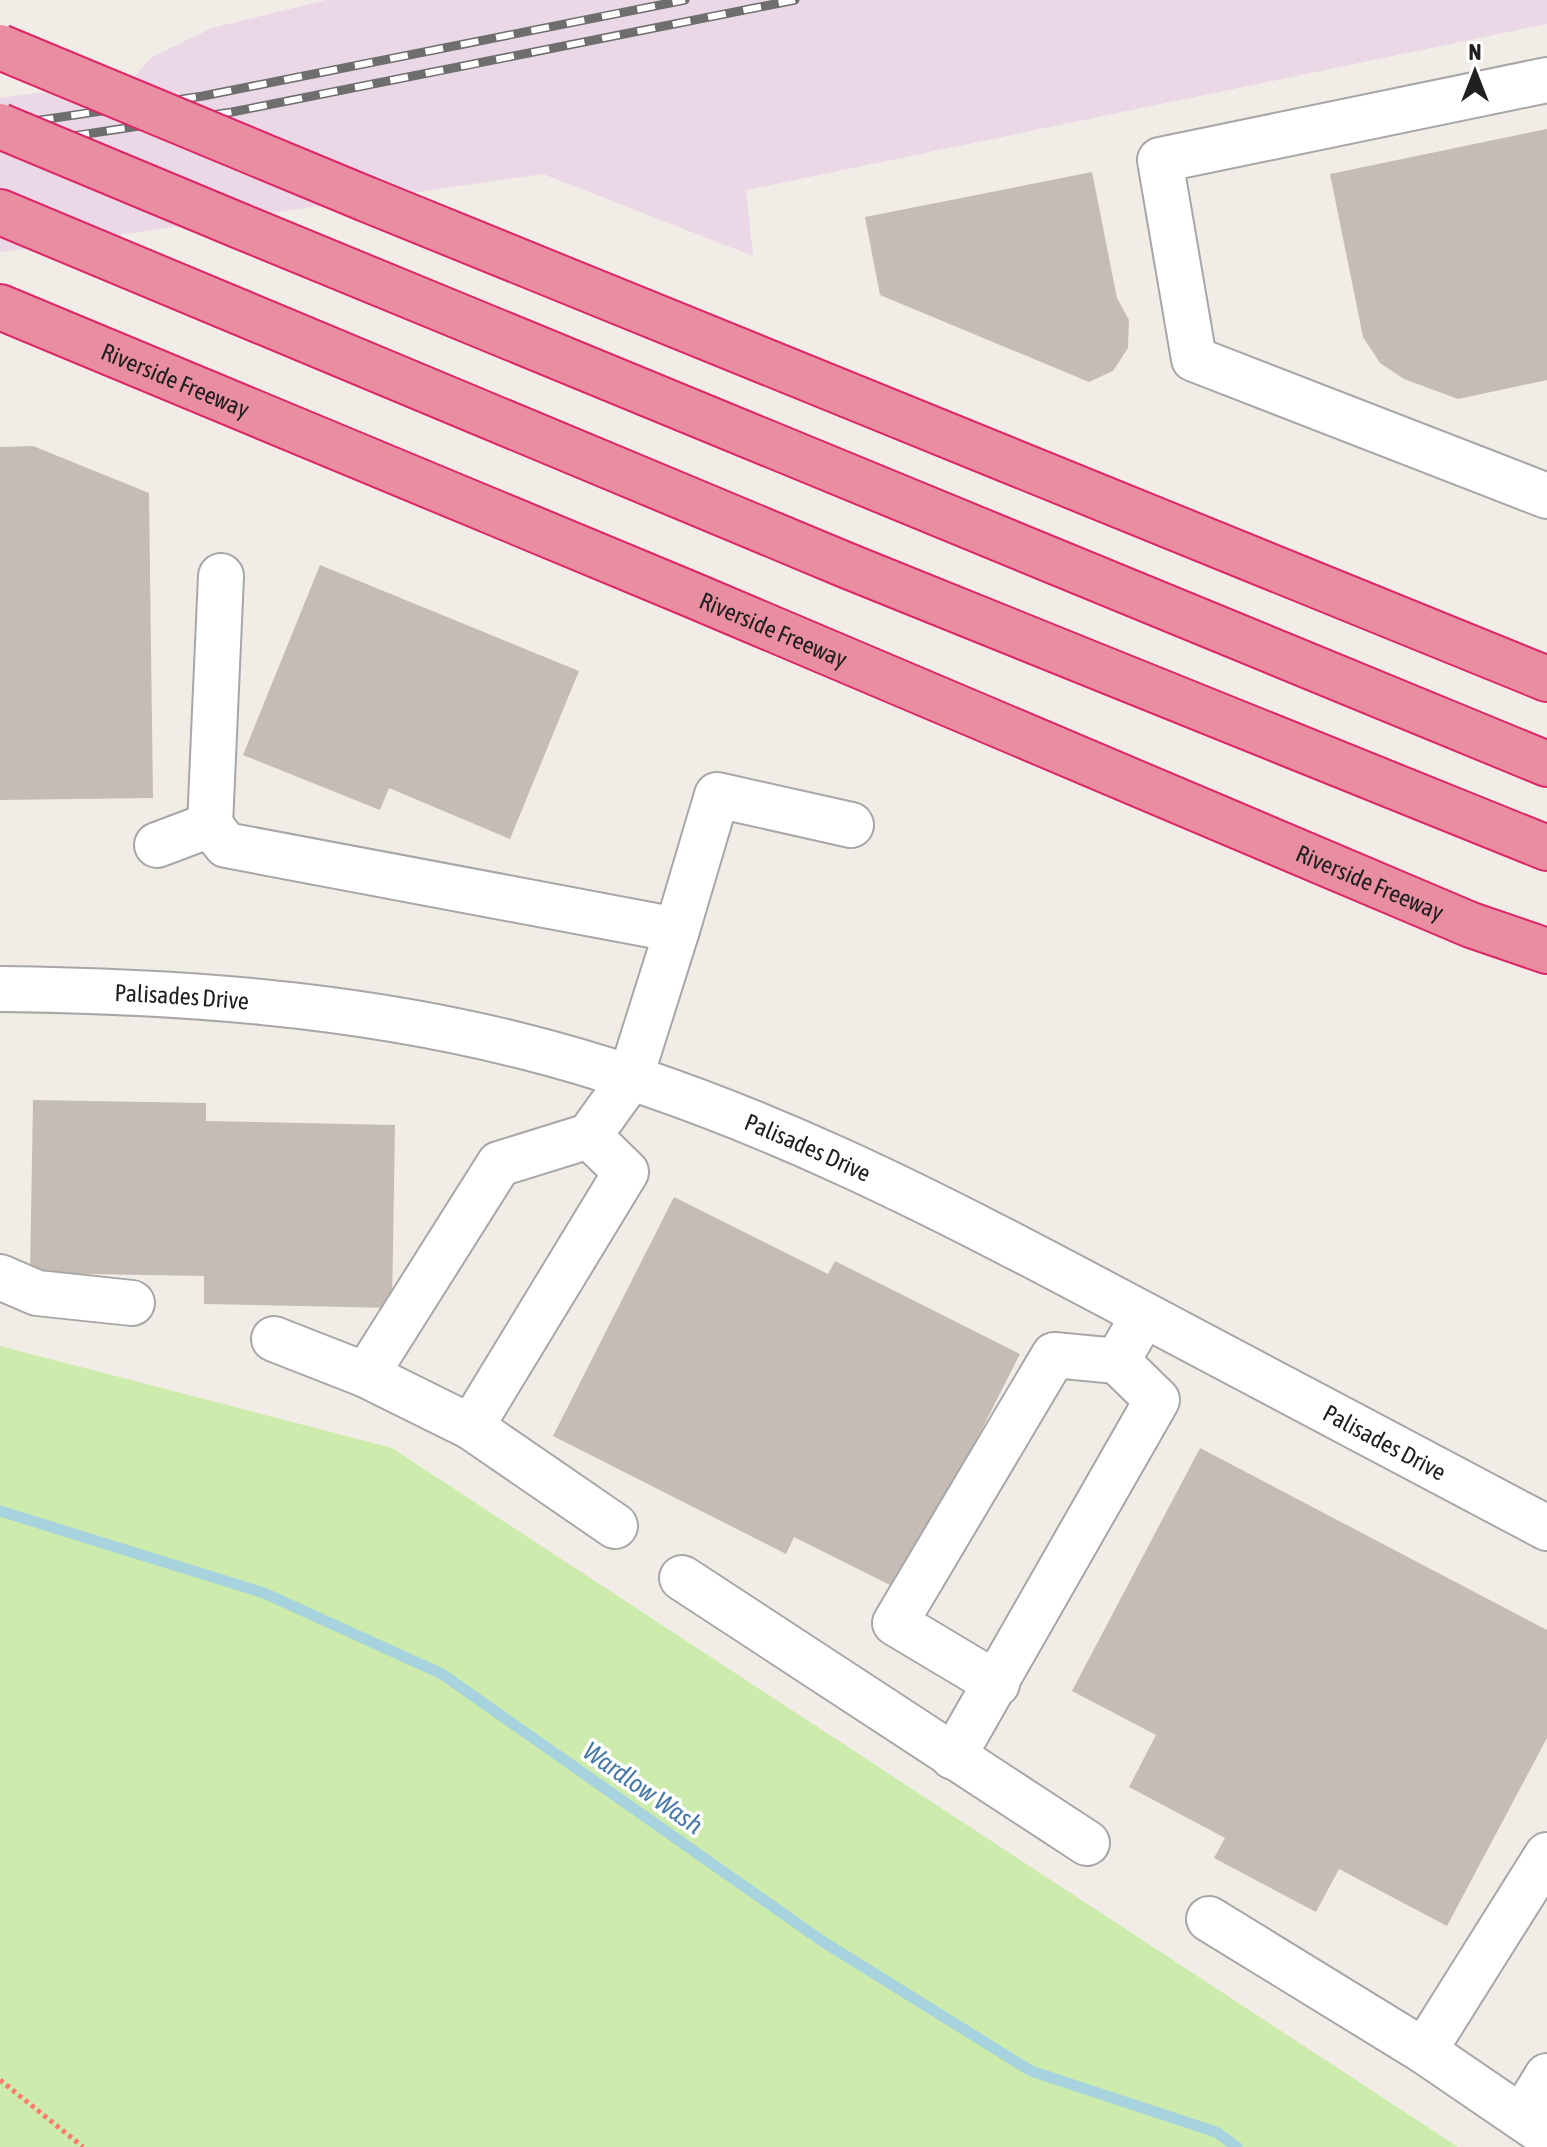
<svg xmlns="http://www.w3.org/2000/svg" width="1547" height="2147" font-family="'Asap Condensed',sans-serif">
  <style>
    .industrial { fill: #ead8e7 }
    .grass { fill: #ccebac }
    .lines { fill: none; stroke-linecap: round; stroke-linejoin: round }
    .stream { stroke: #a6d3de; stroke-width: 11 }
    .building { fill: #c5bdb5 }
    .minor-casing { stroke: #a7a7a7; stroke-width: 48 }
    .highway-casing { stroke: #dd2567; stroke-width: 48 }
    .path { stroke: #fb796d; stroke-width: 5; stroke-dasharray: 4 4; stroke-linecap: butt }
    .minor { stroke: #fff; stroke-width: 44 }
    .highway { stroke: #e88ea0; stroke-width: 44 }
    .rail-casing { stroke: #6e6e6e; stroke-width: 9 }
    .rail { stroke: #fff; stroke-width: 6; stroke-dasharray: 18; stroke-linecap: butt }
    .highway-bridge-casing { stroke: #dd2567; stroke-width: 48; stroke-linecap: butt }
    .highway-bridge { stroke: #e88ea0; stroke-width: 44 }
    .labels { text-anchor: middle; dominant-baseline: central; stroke-width: 7; stroke-linejoin: round; paint-order: stroke }
    .street-label { font-size: 24px; fill: #202020; stroke: #fff }
    .water-label { font-size: 26px; font-style: italic; fill: #477aa9; stroke: #fff }
  </style>
  <rect width="100%" height="100%" fill="#f1ede6"/>
  <path class="industrial" d="M326,0H1547V24L746,190L753,256L543,174L0,252V98L131,80L152,57L212,28Z"/>
  <path class="grass" d="M0,1346L392,1448L1458,2147H0Z"/>
  <g class="lines">
    <path class="stream" d="M0,1511L264,1593L442,1674L825,1943L1031,2071L1216,2132L1237,2147"/>
  </g>
  <path class="building" d="M1547,129V380L1458,399L1404,379L1380,363L1363,337L1330,174Z
    M1092,172L1117,298L1129,320L1128,348L1113,371L1089,382L880,295L865,217Z
    M33,446L149,493L153,798L0,800V447Z
    M320,565L579,671L510,839L389,788L380,810L243,755Z
    M33,1100L206,1103V1121L395,1125L392,1308L204,1304V1276L30,1273Z
    M674,1197L828,1274L835,1261L1020,1354L900,1590L794,1537L786,1554L553,1436Z
    M1200,1448L1547,1630V1738L1447,1926L1339,1869L1316,1912L1214,1858L1225,1838L1129,1787L1156,1735L1072,1691Z"/>
  <g class="lines">
    <defs>
      <g id="minor">
        <path d="M1547,80L1160,160L1194,359L1547,496"/>
        <path d="M210,825L226,845L677,930L717,795L851,825"/>
        <path d="M157,845L210,825L221,576"/>
        <path id="s1" d="M0,989C175,991 352,1003 522,1046C742,1101 942,1207 1141,1313C1276,1385 1412,1456 1547,1528"/>
        <path d="M0,1277L37,1293L132,1303"/>
        <path d="M274,1339L366,1375L471,1427L615,1526"/>
        <path d="M366,1375L499,1164L589,1136L630,1079L677,930"/>
        <path d="M471,1427L626,1172L589,1136"/>
        <path d="M682,1578L1087,1843"/>
        <path d="M997,1684L895,1623L1054,1355L1117,1361L1144,1315"/>
        <path d="M953,1757L1157,1400L1117,1361"/>
        <path d="M1209,1919L1424,2051L1547,1855"/>
        <path d="M1424,2051L1547,2135"/>
        <path d="M1522,2117L1547,2076"/>
      </g>
      <g id="highway">
        <path d="M366,199L1547,679"/>
        <path d="M0,212L848,566L1547,848"/>
        <path d="M240,226L1547,764"/>
        <path id="s2" d="M0,307L690,594L1471,925L1547,951"/>
      </g>
    </defs>
    <use href="#minor" class="minor-casing"/>
    <use href="#highway" class="highway-casing"/>
    <path class="path" d="M0,2080L83,2147"/>
    <use href="#minor" class="minor"/>
    <use href="#highway" class="highway"/>
    <defs>
      <path id="rail" d="M0,126L203,96L685,0
        M0,147L232,112L795,0"/>
    </defs>
    <use href="#rail" class="rail-casing"/>
    <use href="#rail" class="rail"/>
    <defs>
      <path id="highway-bridge" d="M0,47L366,199
        M0,126L240,226"/>
    </defs>
    <use href="#highway-bridge" class="highway-bridge-casing"/>
    <use href="#highway-bridge" class="highway-bridge"/>
  </g>
  <g class="labels">
    <g class="street-label">
      <text stroke="none"><textPath href="#s2" startOffset="190">Riverside Freeway</textPath></text>
      <text stroke="none"><textPath href="#s2" startOffset="838">Riverside Freeway</textPath></text>
      <text stroke="none"><textPath href="#s2" startOffset="1486">Riverside Freeway</textPath></text>
      <text stroke="none"><textPath href="#s1" startOffset="182">Palisades Drive</textPath></text>
      <text stroke="none"><textPath href="#s1" startOffset="830">Palisades Drive</textPath></text>
      <text stroke="none"><textPath href="#s1" startOffset="1478">Palisades Drive</textPath></text>
    </g>
    <g class="water-label">
      <text transform="translate(643 1788) rotate(35)">Wardlow Wash</text>
    </g>
  </g>
  <g transform="translate(1475 72)" stroke="#ffffff" stroke-width="6" paint-order="stroke">
  <path d="M0-6L14 30L0 20L-14 30Z" fill="#202020"/>
  <text y="-12" font-size="22" font-weight="bold" text-anchor="middle" fill="#202020">N</text>
  </g>
</svg>
